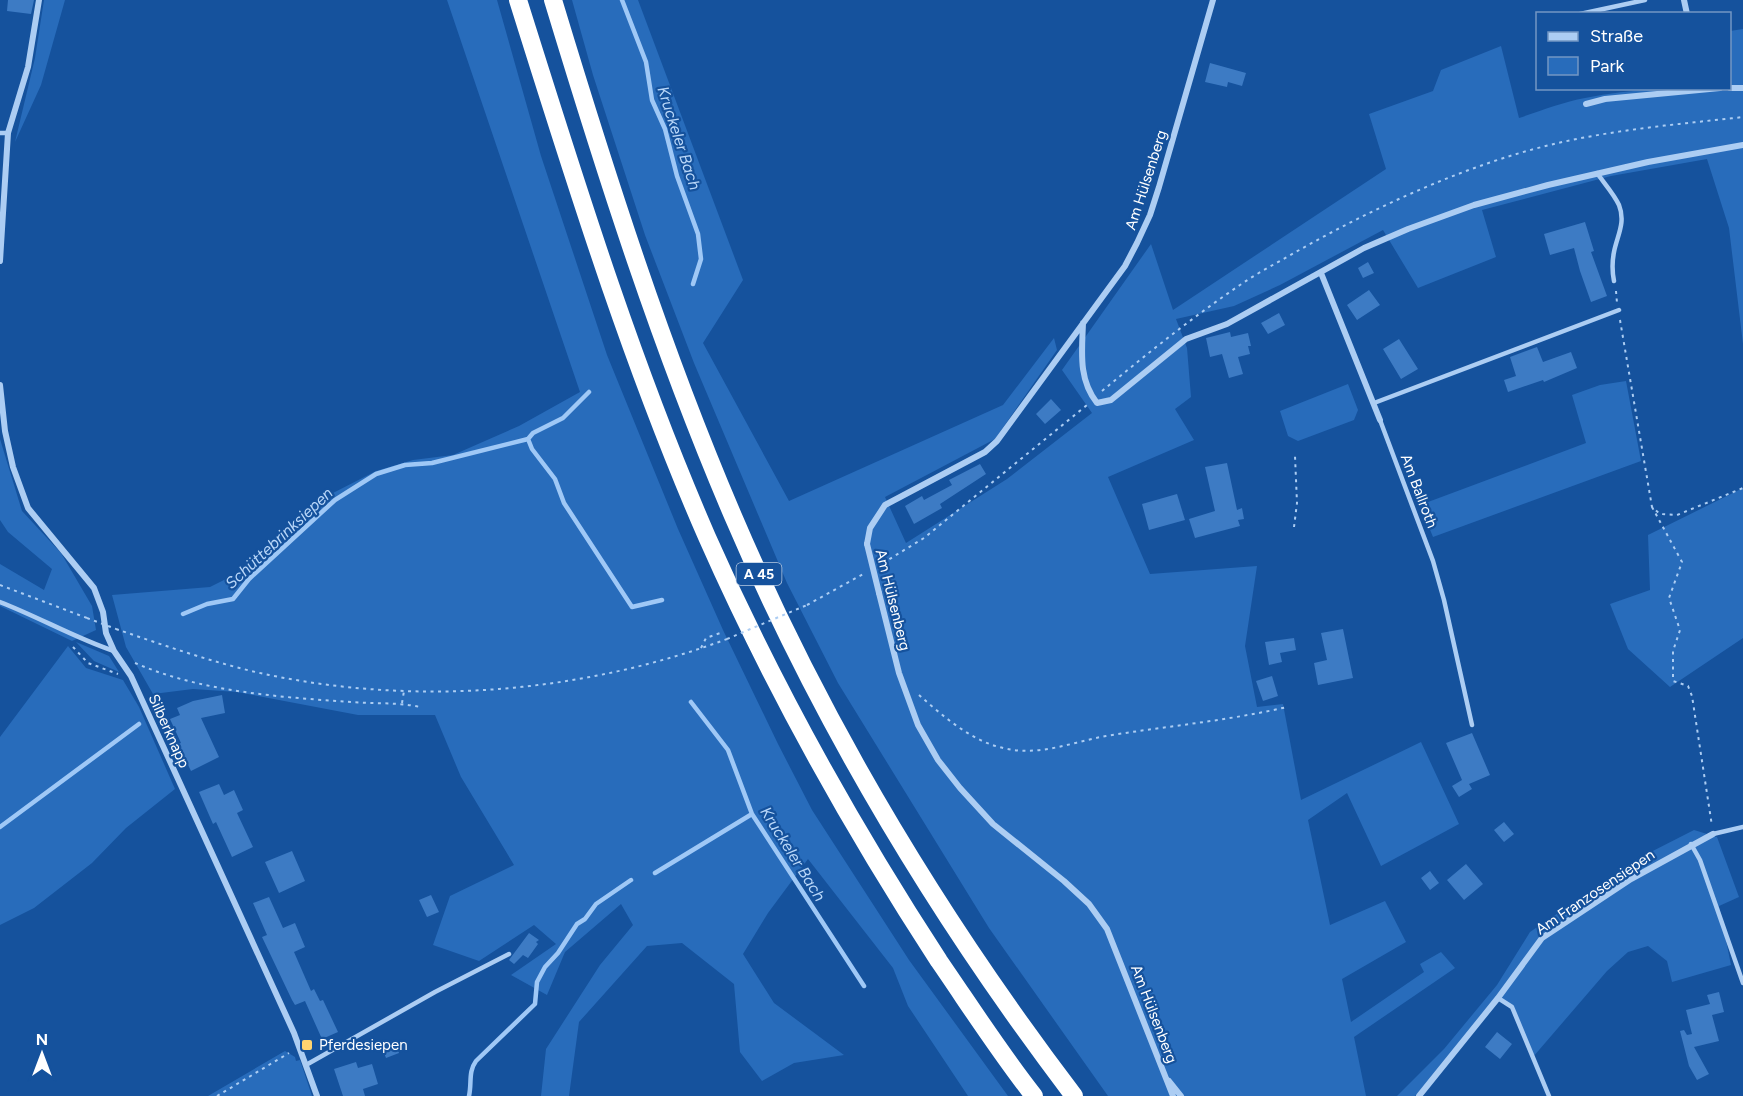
<svg xmlns="http://www.w3.org/2000/svg" width="1743" height="1096" font-family="Figtree,sans-serif">
  <style>
    .green { fill: #286cbb }
    .lines { fill: none; stroke-linecap: round; stroke-linejoin: round }
    .stream { stroke: #9fc8f6; stroke-width: 4.5 }
    .building { fill: #3d7bc4 }
    .path { stroke: #accdf3; stroke-width: 2; stroke-dasharray: 3 4.5; stroke-linecap: butt }
    .service { stroke: #accdf3; stroke-width: 4.5 }
    .minor { stroke: #accdf3; stroke-width: 6 }
    .motorway { stroke: #fff; stroke-width: 18 }
    .path-bridge { stroke: #accdf3; stroke-width: 2; stroke-dasharray: 3 4.5; stroke-linecap: butt }
    .minor-bridge { stroke: #accdf3; stroke-width: 6 }
    .poi-dot { fill: #ffd46f; stroke: #15529d; stroke-width: 2 }
    .labels { text-anchor: middle; dominant-baseline: central; stroke-width: 4.5; stroke-linejoin: round; paint-order: stroke }
    .shield { fill: #15529d; stroke: #b9cbe2; stroke-width: 1.5 }
    .shield-label { font-size: 14px; font-weight: bold; fill: #fff }
    .street-label { font-size: 15px; fill: #fff; stroke: #15529d }
    .poi-label { font-size: 15px; fill: #fff; stroke: #15529d; text-anchor: start }
    .water-label { font-size: 16px; font-style: italic; fill: #b9d7f9; stroke: #15529d }
  </style>
  <rect width="100%" height="100%" fill="#15529d"/>
  <path class="green" d="M44,0H65L41,85L15,142L35,58Z
    M447,0H497L541,156L607,355L678,529L723,630L778,744L812,810L909,960L1008,1096H968L908,1006L893,968L808,859L768,913L743,954L774,1003L844,1055L794,1063L762,1081L740,1052L734,984L682,943L647,946L579,1022L569,1096H541L546,1049L600,965L633,925L621,904L565,952L547,995L511,975L556,944L534,925L479,961L433,945L450,896L514,865L461,777L435,715H358L237,692L193,689L153,694L126,647L112,595L210,587L262,561L333,493L376,471L413,460L453,455L519,426L580,392Z
    M572,0H638L743,280L703,343L789,501L1003,405L1054,338L1057,350L995,439L885,497L906,543L1007,479L1092,413L1062,370L1151,244L1173,310L1386,169L1369,114L1433,91L1441,70L1501,46L1519,118C1540,111 1563,102 1585,98C1632,88 1682,88 1730,88V31L1743,29V344L1729,228L1707,159L1611,176L1482,210L1496,257L1418,288L1383,230L1280,285L1234,306L1176,319L1187,348L1191,397L1175,409L1194,440L1108,477L1150,574L1257,566L1245,646L1257,707L1283,704L1301,800L1421,742L1459,824L1381,866L1347,793L1308,820L1330,925L1385,901L1406,942L1342,979L1351,1022L1424,972L1420,964L1441,952L1455,968L1354,1037L1366,1096H1108L989,928L838,683L787,583L694,363L645,235L593,75Z
    M1626,381L1641,461L1433,537L1420,505L1586,443L1572,395L1600,385Z
    M1348,384L1358,410L1354,420L1298,441L1288,436L1280,411Z
    M0,439L22,511L61,553L92,606L96,630L72,641L0,606V564L44,590L52,569L8,532L0,520Z
    M1743,488V638L1670,687L1628,649L1610,604L1650,590L1648,535Z
    M76,642L109,656L119,672L94,661Z
    M68,646L86,668L123,680L139,707L175,789L126,828L92,863L34,908L0,925V737Z
    M1694,830L1717,837L1739,897L1719,906L1731,965L1672,982L1667,961L1648,946L1628,952L1607,971L1533,1057L1512,1008L1498,999L1415,1096H1397L1444,1049L1497,985L1530,932L1641,857Z
    M285,1051L295,1057L296,1061L300,1060L312,1096H208Z"/>
  <g class="lines">
    <path class="stream" d="M622,0L646,62L652,100L665,129L677,176L698,234L701,259L693,284
      M589,392L563,418L533,433L528,439L532,449L555,479L564,503L632,607L662,600
      M183,614L207,604L233,599L249,579L335,500L376,474L405,465L432,463L528,439
      M691,702L728,750L752,814L864,986
      M0,827L139,724
      M655,873L752,814
      M469,1096C472,1083 468,1072 476,1061L535,1004L537,982L545,967L558,953L577,924L585,919L596,904L631,880"/>
  </g>
  <path class="building" d="M8,0H34L31,14L7,11Z
    M1210,63L1246,73L1242,86L1228,82L1227,87L1205,82Z
    M1585,222L1594,251L1591,252L1607,296L1591,302L1580,271L1574,248L1550,255L1544,234Z
    M1368,262L1374,273L1363,278L1358,268Z
    M1369,290L1380,305L1357,320L1347,305Z
    M1279,313L1285,325L1268,334L1261,323Z
    M1230,332L1231,337L1248,333L1251,346H1248L1250,354L1238,357L1243,374L1229,378L1222,354L1210,357L1206,338Z
    M1399,339L1418,369L1401,379L1383,349Z
    M1537,347L1543,362L1571,352L1577,368L1544,382L1543,380L1508,392L1504,380L1516,376L1510,357Z
    M1051,399L1061,410L1045,424L1036,414Z
    M1227,463L1237,510L1242,508L1244,519L1238,520L1240,526L1195,538L1189,519L1215,511L1205,467Z
    M980,464L986,474L940,504L942,508L914,524L905,506L922,496L924,500L952,485L949,480Z
    M1177,494L1185,520L1149,530L1142,504Z
    M1343,629L1353,678L1318,685L1314,663L1327,660L1321,633Z
    M1294,638L1296,650L1280,653L1282,662L1269,665L1265,642Z
    M1272,676L1278,696L1263,701L1256,681Z
    M222,695L225,713L201,718L219,757L191,771L178,744L181,743L170,719L180,715L177,708L193,701Z
    M1472,733L1490,775L1469,784L1472,789L1459,797L1452,786L1462,780L1446,743Z
    M219,784L224,795L234,790L243,810L237,813L253,847L232,857L216,822L213,824L199,792Z
    M1504,822L1514,834L1504,842L1494,830Z
    M292,851L305,881L279,893L265,862Z
    M1466,864L1483,884L1464,900L1447,880Z
    M1430,871L1439,883L1430,890L1421,878Z
    M431,895L439,912L427,917L419,900Z
    M269,897L283,928L295,923L305,947L294,952L311,991L314,989L320,1001L323,1000L338,1032L322,1039L305,1001L295,1005L292,1000L262,937L267,935L253,903Z
    M529,933L539,940L536,942L538,944L528,958L523,955L514,964L509,960Z
    M1719,992L1724,1012L1712,1015L1719,1041L1694,1047L1709,1074L1697,1080L1689,1066L1680,1031L1684,1030L1687,1035L1692,1034L1686,1010L1710,1004L1707,995Z
    M1497,1032L1512,1044L1500,1059L1485,1047Z
    M395,1040L399,1053L386,1058L381,1045Z
    M356,1062L358,1068L372,1064L378,1084L363,1089L365,1096H343L334,1069Z"/>
  <g class="lines">
    <path class="path" d="M1616,291L1617,303
      M1620,320L1652,507L1660,514L1677,515L1743,488
      M1102,391C1148,353 1194,316 1243,283C1259,272 1277,263 1294,253C1375,207 1467,164 1558,143C1619,129 1681,124 1743,117
      M1652,507L1682,562L1669,598L1680,630L1673,651V681L1688,686L1692,696L1712,826
      M1294,527L1297,503L1295,456
      M883,563L924,538L1087,405
      M0,585L87,618
      M807,605L865,573
      M116,629C166,646 217,664 269,675C420,706 582,693 727,639
      M73,647L88,663L118,674
      M701,648L706,638L723,632
      M135,663C202,692 279,697 351,702C374,704 397,702 420,707
      M919,695C943,716 971,741 1003,748C1039,757 1072,742 1106,736C1167,726 1227,721 1287,707
      M402,703L404,691
      M217,1096L289,1053"/>
    <path class="service" d="M1580,14L1645,0
      M0,133H8
      M1597,173C1604,183 1614,194 1619,205C1626,223 1617,236 1614,252C1612,262 1612,271 1614,281
      M1374,403L1619,310
      M1380,420L1433,561L1444,600L1472,725
      M0,602C39,617 75,638 114,651
      M1713,834L1743,827
      M1691,844L1700,860L1743,983
      M1498,998L1512,1007L1549,1096
      M306,1065L435,992L509,954"/>
    <path class="minor" d="M1684,0L1687,14
      M1730,88H1743
      M1586,104L1605,99L1720,88
      M0,261L8,133L28,67L39,0
      M1321,273L1380,420
      M1083,323C1082,351 1078,379 1097,403L1111,400L1186,339L1227,324L1364,248L1408,229L1474,205L1548,185L1648,162L1743,145
      M0,385L5,431L13,467L28,508L94,588L103,612L106,633L114,651L131,676L294,1033L317,1096
      M867,544L870,528L885,505L985,452L997,441L1125,266L1137,243L1150,215L1159,187L1213,0
      M879,593L899,673L918,725L938,760L960,788L993,824L1064,881L1089,904L1107,929L1173,1096
      M1169,1081L1181,1096
      M1419,1096L1498,998L1542,938L1631,879L1713,834"/>
    <path class="motorway" d="M518,0C575,181 631,363 707,537C772,684 851,826 939,961C970,1006 1000,1053 1034,1096
      M553,0C606,175 661,348 733,516C821,722 938,917 1074,1096"/>
    <path class="path-bridge" d="M87,618L116,629
      M727,639L807,605"/>
    <path class="minor-bridge" d="M867,544L879,593"/>
  </g>
  <rect class="poi-dot" x="301" y="1039" width="12" height="12" rx="3"/>
  <g class="labels">
    <rect class="shield" x="736.5" y="563" width="45" height="22" rx="4.5"/>
    <g class="shield-label">
      <text x="759" y="574">A 45</text>
    </g>
    <g class="street-label">
      <text transform="translate(1146 180) rotate(-72)">Am Hülsenberg</text>
      <text transform="translate(1419 491) rotate(69)">Am Ballroth</text>
      <text transform="translate(893 600) rotate(76)">Am Hülsenberg</text>
      <text transform="translate(169 731) rotate(66)">Silberknapp</text>
      <text transform="translate(1595 892) rotate(-34)">Am Franzosensiepen</text>
      <text transform="translate(1154 1014) rotate(69)">Am Hülsenberg</text>
    </g>
    <g class="poi-label">
      <text x="319" y="1045">Pferdesiepen</text>
    </g>
    <g class="water-label">
      <text transform="translate(679 138) rotate(72)">Kruckeler Bach</text>
      <text transform="translate(279 538) rotate(-43)">Schüttebrinksiepen</text>
      <text transform="translate(793 854) rotate(58)">Kruckeler Bach</text>
    </g>
  </g>
  <rect x="1536" y="12" width="195" height="78" fill="#15529d" stroke="#7397c4" stroke-width="1.5"/>
  <rect x="1548" y="32" width="30" height="9" fill="#accdf3" stroke="#7397c4" stroke-width="1.5"/>
  <text x="1590" y="42" font-size="18" fill="#ffffff">Straße</text>
  <rect x="1548" y="57" width="30" height="18" fill="#286cbb" stroke="#7397c4" stroke-width="1.5"/>
  <text x="1590" y="72" font-size="18" fill="#ffffff">Park</text>
  <g transform="translate(42 1054)" stroke="#15529d" stroke-width="4.5" paint-order="stroke">
  <path d="M0-4.5L10 22L0 15L-10 22Z" fill="#ffffff"/>
  <text y="-9" font-size="16" font-weight="bold" text-anchor="middle" fill="#ffffff">N</text>
  </g>
</svg>
